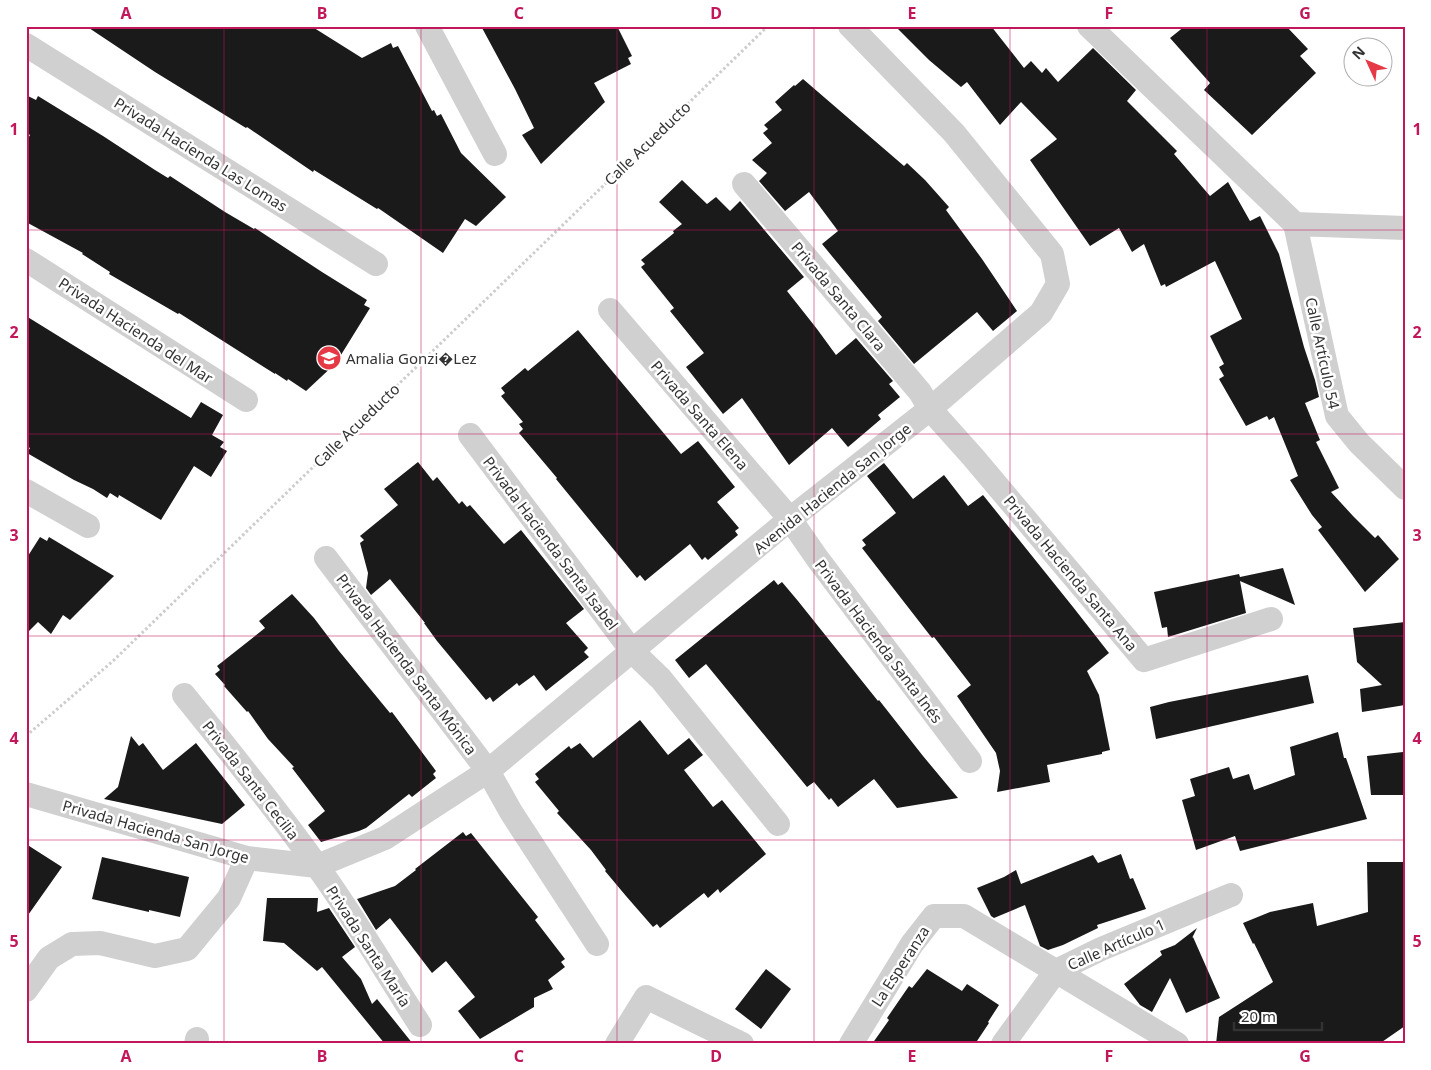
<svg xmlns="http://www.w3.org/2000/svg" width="1431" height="1070" font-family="'Noto Sans',sans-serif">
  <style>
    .building { fill: #1a1a1a }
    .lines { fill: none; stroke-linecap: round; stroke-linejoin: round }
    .path { stroke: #cdcdcd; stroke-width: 3; stroke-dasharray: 2.5 2.5; stroke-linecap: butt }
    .minor { stroke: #d0d0d0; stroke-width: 24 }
    .grid { fill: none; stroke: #c2185b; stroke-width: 1; stroke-opacity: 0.55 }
    .labels { text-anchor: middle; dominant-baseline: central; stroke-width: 5; stroke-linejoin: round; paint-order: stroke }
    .street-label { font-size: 15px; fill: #333; stroke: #fff }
    .poi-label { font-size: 15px; fill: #333; stroke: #fff; text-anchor: start }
    .neatline { fill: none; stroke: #c2185b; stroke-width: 2 }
    .grid-label { font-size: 16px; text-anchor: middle; font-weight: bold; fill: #c2185b }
  </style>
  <rect width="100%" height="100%" fill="#fff"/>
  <path class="building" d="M86,26H311L362,58L391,43L393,48L398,46L432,111L434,110L437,116L441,114L461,153L506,197L476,226L465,219L443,253L378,208L377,209L314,170L313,172L247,127L246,128L155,72Z
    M481,26H617L632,56L628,58L631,64L594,83L605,102L541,164L522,135L534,128L515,89Z
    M895,26H991L1024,68L1031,61L1042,73L1046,68L1058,82L1093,48L1136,90L1127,101L1177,151L1174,154L1210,196L1228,182L1250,221L1260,216L1279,254L1304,347L1315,380L1319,397L1305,403L1320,440L1316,442L1339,488L1331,492L1353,516L1375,538L1378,535L1399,559L1365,592L1318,530L1322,527L1312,515L1290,480L1298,476L1274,417L1269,420L1267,416L1246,426L1219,379L1224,376L1219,367L1224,364L1210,336L1242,319L1215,261L1166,287L1165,284L1161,286L1144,244L1132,252L1119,228L1090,246L1030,160L1057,139L1021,102L1000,125L967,82L961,87L929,60Z
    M1185,26H1286L1308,49L1300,56L1316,73L1252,135L1204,90L1210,83L1170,38Z
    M803,79L904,166L907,163L925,180L949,207L946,210L982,259L1017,311L993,331L977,312L914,364L878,321L882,317L822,244L838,231L809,192L785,211L759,181L767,173L752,160L772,143L763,133L768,129L764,125L782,110L775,102L794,85L795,86Z
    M26,95L36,100L38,96L103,136L155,170L168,178L170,176L225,212L254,229L255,228L322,272L367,300L364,305L370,308L336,363L306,391L288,379L287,381L275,373V374L179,313L178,314L109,274L110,272L82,254L83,253L26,222V142L30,135L26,132Z
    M682,180L707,204L716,197L730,211L740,201L804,277L787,291L817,329L836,355L856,338L893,381L889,384L900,397L878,415L881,419L848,447L832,428L789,465L742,398L723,414L686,367L704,353L670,311L674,308L641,267L645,264L641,260L674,233L673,231L682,224L659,202Z
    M26,316L191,418L201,402L223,415L212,435L224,442L220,447L227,451L211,477L194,466L161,520L119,495L118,498L110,493L107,498L93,489L74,480L27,453L30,448L26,446Z
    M578,330L681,454L698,441L735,487L717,502L739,528L735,531L738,535L708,560L705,557L702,560L690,544L645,581L640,575L637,578L556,479L557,478L519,433L523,429L519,424L523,422L501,396L505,393L501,388L525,368L528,371Z
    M418,462L433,481L437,477L459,504L462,501L467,507L470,505L504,544L521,530L584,609L566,623L588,648L584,652L589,657L546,691L534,675L519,686L517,683L493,702L490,697L486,700L437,641L424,623H425L390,579L371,595L366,588L368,573L360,543L364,540L360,536L398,505L384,489Z
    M884,463L913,499L944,475L968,506L983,495L1073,607L1109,653L1087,671L1099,695L1110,750L1102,752V754L1047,765L1050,782L997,792L1000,771L996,753L957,696L971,685L934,637L932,638L862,548L866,545L862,540L896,513L867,476Z
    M40,537L47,541L49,537L114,576L70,620L63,615L51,634L38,622L26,634V559Z
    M1283,568L1295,605L1240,581L1246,613L1168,637L1167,627L1162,628L1154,592L1239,574L1240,577Z
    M774,580L778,585L782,582L798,601L878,701L879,700L923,756L958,798L897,808L874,779L838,807L831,798L829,800L814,782L807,787L706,664L689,678L675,660Z
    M292,594L314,618L339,651L390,713L392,712L436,771L433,774L436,778L412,797L409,794L366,828L359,831L321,842L308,825L325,811L292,768L294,767L268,739L248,711L247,712L224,686L225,685L215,674L220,670L217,666L265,628L259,621Z
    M1405,622V705L1362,712L1360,689L1382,685L1357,662L1353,628Z
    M1308,675L1314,703L1156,739L1150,707L1169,702Z
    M640,720L668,755L689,738L703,755L684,770L713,807L722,800L766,854L720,893L718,889L708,898L704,893L660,928L657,924L653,927L626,896L605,871L606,870L591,850L557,813L559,811L535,782L539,779L535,774L569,746L571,749L580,743L593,758Z
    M1338,732L1344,758H1346L1367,819L1240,851L1235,836L1196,850L1182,800L1195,796L1190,779L1229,767L1233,779L1249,774L1254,790L1295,775L1290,747Z
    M131,736L139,746L143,743L163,770L196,743L245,805L222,824L104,799L118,787Z
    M1403,752L1405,795H1371L1367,756Z
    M463,832L466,836L471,833L538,917L535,920L565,959L561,962L565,967L548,980L553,989L534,998V1007L480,1039L458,1011L475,997L446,961L432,973L390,918L376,930L357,899L395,886L416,870L415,869Z
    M26,844L62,867L26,918Z
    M1121,854L1130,879L1133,878L1146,909L1097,925L1098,928L1063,945L1048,950L1040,946L1025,905L994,918L991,916L977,888L1004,877L1016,870L1021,884L1093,855L1098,863Z
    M102,857L189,877L180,917L149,910V912L92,899Z
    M1367,862H1405V1026L1379,1044H1216L1219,1017L1273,982L1254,943L1253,944L1243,923L1270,912L1313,903L1317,926L1368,912Z
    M267,898H318L317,912L329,908L355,947L342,957L361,979L372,1004L377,999L413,1044H385L322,967L317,971L284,943L263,941Z
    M1197,928L1192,938L1193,937L1220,998L1186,1013L1170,978L1152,1012L1140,1005L1124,984L1162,955L1160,951L1175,945Z
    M766,969L791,989L761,1029L735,1009Z
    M927,969L962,991L967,984L999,1005L988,1022L989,1023L975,1044H872L889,1020L887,1018L909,986L912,988Z"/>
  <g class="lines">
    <path class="path" d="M26,736L113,661L768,26"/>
    <path class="minor" d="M427,26L495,154
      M1089,26L1295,224L1405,228
      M26,45L376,264
      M744,184L920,392L930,409L973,457L1144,660L1271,619
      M1295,224L1337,416L1359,443L1405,488
      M26,260L246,400
      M610,310L790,519L817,558L970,761
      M470,435L632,651L661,679L778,824
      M26,491L88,526
      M326,558L488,771L511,812L597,944
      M184,695C229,751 275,807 317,866C354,917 386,972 420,1025
      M26,794L247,858L317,866L385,838L488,771L790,519L930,409L1041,313L1058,284L1052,254L954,133L850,26
      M26,990L49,958L72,944L100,943L155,956L187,949L229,898L247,858
      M196,1044L197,1039
      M617,1044L646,997L742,1044
      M851,1044L912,944L934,916H964L1177,1044
      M1003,1044L1056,971L1101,949L1231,895"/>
  </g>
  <path class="grid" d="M224,26V1044M421,26V1044M617,26V1044M814,26V1044M1010,26V1044M1207,26V1044M26,230H1405M26,434H1405M26,636H1405M26,840H1405"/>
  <defs>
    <symbol id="school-disc" viewBox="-11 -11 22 22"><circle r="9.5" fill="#e63946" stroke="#fff"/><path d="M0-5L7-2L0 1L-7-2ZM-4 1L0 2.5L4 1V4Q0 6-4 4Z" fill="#fff"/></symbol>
  </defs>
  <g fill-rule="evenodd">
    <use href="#school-disc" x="315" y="344" width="28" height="28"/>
  </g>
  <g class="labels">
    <g class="street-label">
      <text transform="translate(647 143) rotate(-44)">Calle Acueducto</text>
      <text transform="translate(201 154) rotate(32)">Privada Hacienda Las Lomas</text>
      <text transform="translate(839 296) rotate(50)">Privada Santa Clara</text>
      <text transform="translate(136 330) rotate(33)">Privada Hacienda del Mar</text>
      <text transform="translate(1323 353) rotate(78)">Calle Artículo 54</text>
      <text transform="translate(700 415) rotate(49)">Privada Santa Elena</text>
      <text transform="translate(356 425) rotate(-44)">Calle Acueducto</text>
      <text transform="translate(832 488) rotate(-39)">Avenida Hacienda San Jorge</text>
      <text transform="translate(551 543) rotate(53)">Privada Hacienda Santa Isabel</text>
      <text transform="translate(1071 573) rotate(50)">Privada Hacienda Santa Ana</text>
      <text transform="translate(879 641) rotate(53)">Privada Hacienda Santa Inés</text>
      <text transform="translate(407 664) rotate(53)">Privada Hacienda Santa Mónica</text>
      <text transform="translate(251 780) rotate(52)">Privada Santa Cecilia</text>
      <text transform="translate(156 831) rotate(16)">Privada Hacienda San Jorge</text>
      <text transform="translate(1116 944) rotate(-24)">Calle Artículo 1</text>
      <text transform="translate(369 946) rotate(57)">Privada Santa María</text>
      <text transform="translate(900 966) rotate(-57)">La Esperanza</text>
    </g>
    <g class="poi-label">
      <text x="346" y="358">Amalia Gonzi�Lez</text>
    </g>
  </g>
  <rect width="1431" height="1070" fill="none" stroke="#ffffff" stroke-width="55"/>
  <g transform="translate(1368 62) rotate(314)"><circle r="24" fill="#ffffff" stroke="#adadad"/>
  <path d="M0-4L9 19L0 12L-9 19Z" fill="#e63946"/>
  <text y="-8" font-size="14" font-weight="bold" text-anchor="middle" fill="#333333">N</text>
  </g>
  <path d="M1234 1022v8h88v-8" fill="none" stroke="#333333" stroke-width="2.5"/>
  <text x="1241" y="1022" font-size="15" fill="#333333" stroke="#ffffff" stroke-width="4" paint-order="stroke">20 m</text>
  <rect x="28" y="28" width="1376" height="1014" class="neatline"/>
  <g class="grid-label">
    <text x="126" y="19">A</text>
    <text x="322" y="19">B</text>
    <text x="519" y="19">C</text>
    <text x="716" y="19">D</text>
    <text x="912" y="19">E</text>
    <text x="1109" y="19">F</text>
    <text x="1305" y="19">G</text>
    <text x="14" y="135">1</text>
    <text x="1417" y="135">1</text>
    <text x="14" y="338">2</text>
    <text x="1417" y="338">2</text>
    <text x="14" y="541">3</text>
    <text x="1417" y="541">3</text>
    <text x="14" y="744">4</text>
    <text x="1417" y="744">4</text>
    <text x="14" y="947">5</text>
    <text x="1417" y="947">5</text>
    <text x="126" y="1062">A</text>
    <text x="322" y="1062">B</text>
    <text x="519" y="1062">C</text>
    <text x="716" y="1062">D</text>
    <text x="912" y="1062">E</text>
    <text x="1109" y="1062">F</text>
    <text x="1305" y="1062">G</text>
  </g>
</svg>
